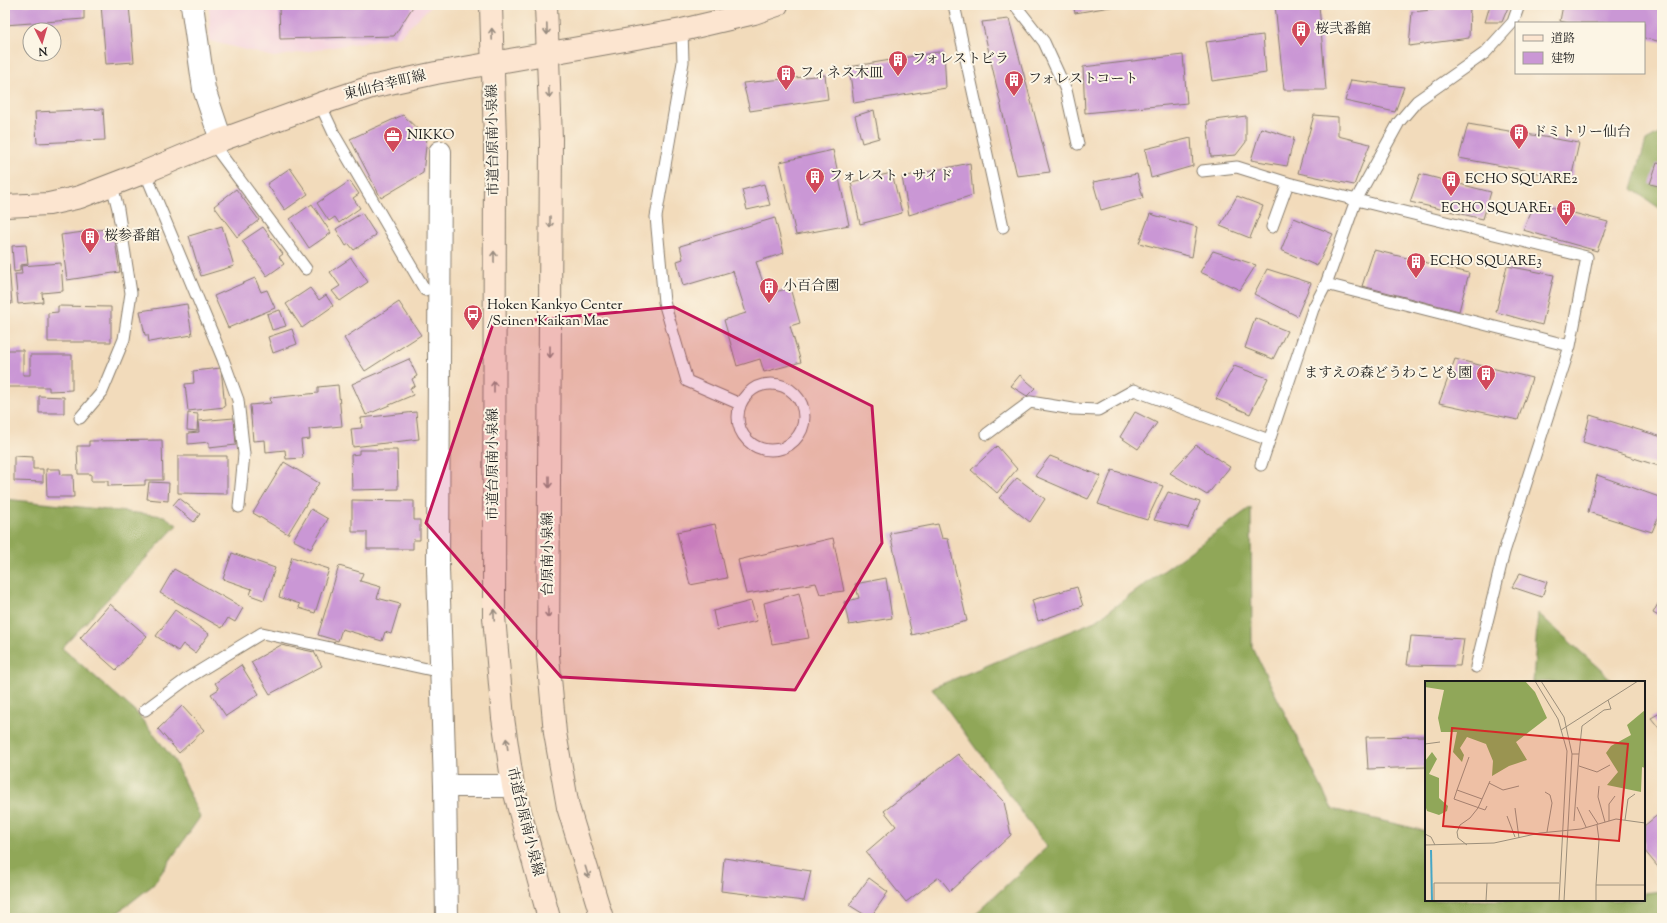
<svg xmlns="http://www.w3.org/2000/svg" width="1667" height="923" font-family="'Sorts Mill Goudy','Noto Serif JP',serif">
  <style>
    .built { fill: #f4cfde }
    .forest { fill: #90a759; stroke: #56623a }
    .building { fill: #ca97d5 }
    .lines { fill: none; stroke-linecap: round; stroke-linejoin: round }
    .lane-casing { stroke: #877c6c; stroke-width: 13 }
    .street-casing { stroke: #877c6c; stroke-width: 24 }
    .secondary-casing { stroke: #877c6c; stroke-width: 24 }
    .lane { stroke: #fff; stroke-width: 11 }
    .street { stroke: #fff; stroke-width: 22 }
    .secondary { stroke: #fce5d0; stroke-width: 22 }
    .oneway { stroke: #978b7f }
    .marked { fill: #c2185b; fill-opacity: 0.2; stroke: #c2185b; stroke-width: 3; stroke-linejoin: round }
    .labels { text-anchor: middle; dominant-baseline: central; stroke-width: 4; stroke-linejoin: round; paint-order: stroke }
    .poi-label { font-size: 14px; fill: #1c1c1c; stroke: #fcf5e5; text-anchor: start }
    .street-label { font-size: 14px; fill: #1c1c1c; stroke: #fcf5e5 }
    .inset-river { fill: none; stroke: #46a7c6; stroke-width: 2 }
    .inset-road { fill: none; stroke: #9c8f7b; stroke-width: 1 }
    .view { fill: #d62828; fill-opacity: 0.15; stroke: #d62828; stroke-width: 2 }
    .inset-edge { fill: none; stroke: #1c1c1c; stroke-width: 2 }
  </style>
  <rect width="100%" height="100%" fill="#fcf5e5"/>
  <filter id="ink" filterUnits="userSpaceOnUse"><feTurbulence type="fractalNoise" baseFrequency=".025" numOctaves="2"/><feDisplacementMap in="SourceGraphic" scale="8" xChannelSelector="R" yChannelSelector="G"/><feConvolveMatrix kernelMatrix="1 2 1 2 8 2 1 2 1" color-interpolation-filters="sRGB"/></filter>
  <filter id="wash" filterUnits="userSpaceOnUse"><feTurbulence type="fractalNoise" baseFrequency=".012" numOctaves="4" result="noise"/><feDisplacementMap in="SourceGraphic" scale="16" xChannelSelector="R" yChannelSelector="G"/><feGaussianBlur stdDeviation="0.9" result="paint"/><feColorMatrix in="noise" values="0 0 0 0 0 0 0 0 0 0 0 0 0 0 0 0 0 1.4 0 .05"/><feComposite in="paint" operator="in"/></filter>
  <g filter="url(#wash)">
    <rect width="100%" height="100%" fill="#f2dbbb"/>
    <path class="built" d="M209,5H432L400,36L274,57L210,41Z"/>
    <path class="forest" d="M1662,132V210L1632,189L1646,141Z
      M5,499L164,516L177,525L62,648L136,712L174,760L200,817L153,885L111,918H5Z
      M1251,507L1252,647L1332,809L1426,831V900H1644V893L1662,891V918H971L1047,847L932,688L1095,621Z
      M1538,613L1614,682H1533Z"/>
    <g id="blocks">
      <path class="building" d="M5,5H84V19L5,25Z
        M101,5H129L134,62L106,64Z
        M279,5H414L394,36L280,39Z
        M1073,5H1116V6L1075,13Z
        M1275,5H1319L1326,90H1284Z
        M1490,5H1509L1502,22H1485Z
        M1563,5H1662V42L1644,38V23H1568L1560,21Z
        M1470,6L1469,38L1409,46L1412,12Z
        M1009,19L1050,172L1017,176L982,22Z
        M1263,35L1266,73L1212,81L1206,42Z
        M944,51L946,88L854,103L849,67Z
        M1183,55L1187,103L1085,113L1083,67Z
        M825,75L828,99L750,111L743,83Z
        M1351,80L1404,87L1395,112L1345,101Z
        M103,109L105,140L37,143L35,112Z
        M874,110L879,138L862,143L855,116Z
        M403,115L427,138L423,173L381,198L350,139Z
        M1314,115L1338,117V136L1370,144L1354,185L1298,173Z
        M1246,116V142L1236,155L1211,157L1207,121Z
        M1468,124L1579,143L1571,179L1459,158Z
        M1261,128L1294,138L1287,166L1251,160Z
        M1191,138L1193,166L1151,178L1145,149Z
        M833,150L849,225L796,235L780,162Z
        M970,163L973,195L909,215L902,177Z
        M1657,163L1662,164V187L1650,184Z
        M290,168L308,194L285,210L267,184Z
        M892,173L902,213L860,224L851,182Z
        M1137,174L1143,198L1101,210L1093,182Z
        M1420,174L1491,192L1483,219L1410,202Z
        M350,181L359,194L353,198L360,208L339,223L335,217L329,221L317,203Z
        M764,184L770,205L747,210L742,190Z
        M236,189L259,220L237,237L214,206Z
        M1237,196L1263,206L1250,238L1220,226Z
        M1535,203L1608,222L1597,251L1523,230Z
        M312,204L331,233L309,248L290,219Z
        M362,213L376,235L354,250L349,244L346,246L336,229Z
        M1150,214L1197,227L1192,257L1139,243Z
        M775,218L784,253L756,262L767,294L790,288L800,323L790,326L801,362L764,372L760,359L737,366L724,320L746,313L733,271L683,286L677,261L683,259L680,246Z
        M1294,218L1333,234L1317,266L1281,250Z
        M222,226L234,266L201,276L189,236Z
        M263,227L283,254L279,257L284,264L267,276L242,241Z
        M113,228L120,272L67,280L61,235Z
        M26,245L28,264L20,265V271L14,272L12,246Z
        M1374,250L1469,273L1459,311L1362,286Z
        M1213,251L1256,265L1240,290L1200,272Z
        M351,258L368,282L340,301L332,291L340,286L330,272Z
        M61,263L63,291L42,293L43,302L18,304L15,274H22L21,266Z
        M5,264H9L12,304H5Z
        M1507,266L1554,275L1542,325L1496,312Z
        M1267,269L1311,283L1297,316L1254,294Z
        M255,278L261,292L267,290L275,308L228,328L214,296Z
        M310,288L319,300L326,295L333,306L302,328L286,304Z
        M399,302L421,335L365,371L344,338Z
        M187,304L192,335L149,342L148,335H145L140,311Z
        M58,306L111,307V342H48V313L58,312Z
        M280,310L286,326L272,330L267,314Z
        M1255,318L1287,331L1273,359L1245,348Z
        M292,329L297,344L273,353L268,337Z
        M5,350H23V375H30V355H72V390L49,391V387H5Z
        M409,359L417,376L412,379L415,386L410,388L413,395L366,415L352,384Z
        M1455,359L1532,378L1518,420L1439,403Z
        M1234,366L1268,378L1250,414L1216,399Z
        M221,368L225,407L188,411L185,384L194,383L193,371Z
        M1020,375L1035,388L1027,396L1011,386Z
        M338,385L342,426L309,429L310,439L301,440L303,458L286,459L285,450L266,452L265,440L253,441L250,405L271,403L270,398L318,393V387Z
        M39,396L64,397V413H39Z
        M416,412L419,439L353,447L351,429L362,428L361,418Z
        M1135,412L1157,423L1138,449L1120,437Z
        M188,413L198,414L197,431L187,430Z
        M1590,415L1662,437V467L1583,442Z
        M234,418L236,445L209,448V442L188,444V433L199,432L198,421Z
        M162,440L163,480H145V485L108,486V481H91V474H78L77,446H89V441Z
        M1196,445L1230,467L1207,495L1170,473Z
        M997,446L1017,469L997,493L971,470Z
        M359,450H397L398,489L352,490L351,455L359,454Z
        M14,456L33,457V469H43V482L14,481Z
        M178,456H227V494L178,493Z
        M1050,456L1101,476L1088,499L1035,476Z
        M284,462L319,483L288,534L253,513Z
        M46,469H60L61,475H73L74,497H47Z
        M1112,470L1163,486L1147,520L1098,504Z
        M1597,475L1662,498V508L1652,532L1588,512Z
        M1017,478L1045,499L1030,522L999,498Z
        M149,482L169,483L168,501L147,499Z
        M1168,492L1200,502L1188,528L1154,520Z
        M179,498L200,514L194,522L173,505Z
        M352,500L414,501V520H420V540H413V549H367V532H352Z
        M311,509L328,519L311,549L293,540Z
        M715,524L727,578L690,585L677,532Z
        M938,524L942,538L948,539L967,621L912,635L890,533Z
        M833,538L844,591L820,594L816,583L746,594L738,560Z
        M232,553L275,568L264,600L250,595L252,589L223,579Z
        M292,557L329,569L315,613L299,608L300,604L279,597Z
        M339,566L363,573L360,581L381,587L377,598L400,604L391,634L385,632L382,641L342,629L338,641L318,635Z
        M174,569L243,608L235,622L228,618L222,628L160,593Z
        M1520,573L1547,582L1542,597L1512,587Z
        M886,578L892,618L849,625L844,602L859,598L855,584Z
        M1077,587L1083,606L1038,621L1032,600Z
        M799,593L809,638L772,644L764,603Z
        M1661,598H1662V618L1653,613Z
        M751,601L757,621L717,630L713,611Z
        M110,604L147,636L116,670L80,638Z
        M175,610L209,634L195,653L183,644L178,651L156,636Z
        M1411,636L1464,639L1460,666L1407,665Z
        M281,645L314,652L322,666L270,694L251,662Z
        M241,665L259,694L226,716L211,694L219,689L215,683Z
        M182,706L204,730L179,753L158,729Z
        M1662,712V732L1651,718Z
        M1426,736V767L1368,769L1366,737Z
        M958,754L1004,802L1011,835L950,891L939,877L906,902L866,852L896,826L884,811Z
        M1660,813L1662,815V872L1644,850V826Z
        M724,858L811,871L804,901L721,891Z
        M869,878L888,892L870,918L849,905Z"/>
    </g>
  </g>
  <g filter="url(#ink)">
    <use href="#blocks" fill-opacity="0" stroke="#877c6c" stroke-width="1"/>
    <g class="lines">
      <defs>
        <path id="lane" d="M954,5L1003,227
          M1015,5L1044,42L1066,90L1078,144
          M682,30L683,62L656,217L664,302L687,381L740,404
          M320,104L335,136L425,290
          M213,144L306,269
          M1202,171L1237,167L1288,183
          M145,172L223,359L238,400L244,454L239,507
          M1272,227L1288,183L1587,257L1570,346L1326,284
          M738 417a33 33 0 1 1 66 0a33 33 0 1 1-66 0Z
          M80,418L102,392L124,339L131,293L118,209L112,185
          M987,434L1030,402L1073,409L1098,410L1134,390L1269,440
          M1261,465L1313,309L1326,284L1356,200L1399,122L1417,101L1485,53L1513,22L1519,5
          M1476,667L1504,552L1570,346
          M145,710L188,678L262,633L441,672"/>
        <path id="street" d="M192,5L204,89L221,140
          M440,152L438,569L445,786H513
          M445,786L447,918"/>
        <path id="secondary" d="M491,5L495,141L494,617L503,718L513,786L549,918
          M546,5L551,139L548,656L555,733L568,807L602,918
          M5,206L49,204L80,197L145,172L221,140L320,104L371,87L436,73L682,30L754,13L777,5"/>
      </defs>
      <use href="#lane" class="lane-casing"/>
      <use href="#street" class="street-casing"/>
      <use href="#secondary" class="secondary-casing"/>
      <use href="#lane" class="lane"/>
      <use href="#street" class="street"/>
      <use href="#secondary" class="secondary"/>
    </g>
    <defs><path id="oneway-shaft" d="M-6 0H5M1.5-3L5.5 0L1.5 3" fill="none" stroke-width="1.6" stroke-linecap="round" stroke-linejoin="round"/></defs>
    <g class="oneway">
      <use href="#oneway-shaft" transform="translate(547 29) rotate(88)"/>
      <use href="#oneway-shaft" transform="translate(492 34) rotate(-92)"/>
      <use href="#oneway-shaft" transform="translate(549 92) rotate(88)"/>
      <use href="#oneway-shaft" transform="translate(550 222) rotate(90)"/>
      <use href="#oneway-shaft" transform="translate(494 257) rotate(-90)"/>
      <use href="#oneway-shaft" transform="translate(550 352) rotate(90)"/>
      <use href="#oneway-shaft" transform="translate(494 387) rotate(-90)"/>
      <use href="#oneway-shaft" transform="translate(549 482) rotate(90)"/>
      <use href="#oneway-shaft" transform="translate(548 612) rotate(90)"/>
      <use href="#oneway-shaft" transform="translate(494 615) rotate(-92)"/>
      <use href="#oneway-shaft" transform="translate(507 744) rotate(-98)"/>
      <use href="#oneway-shaft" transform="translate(587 872) rotate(73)"/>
    </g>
  </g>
  <path class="marked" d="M674,307L872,406L882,543L795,690L561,677L426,523L493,324Z"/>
  <defs>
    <symbol id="building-pin" viewBox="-11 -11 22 30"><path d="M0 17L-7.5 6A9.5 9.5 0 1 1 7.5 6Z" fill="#d1495b" stroke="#fcf5e5"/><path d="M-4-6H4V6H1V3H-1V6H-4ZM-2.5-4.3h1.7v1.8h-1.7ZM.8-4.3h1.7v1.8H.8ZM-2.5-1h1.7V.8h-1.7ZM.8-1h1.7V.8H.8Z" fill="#fff"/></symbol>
    <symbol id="office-pin" viewBox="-11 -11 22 30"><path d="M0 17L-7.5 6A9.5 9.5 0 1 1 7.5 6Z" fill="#d1495b" stroke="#fcf5e5"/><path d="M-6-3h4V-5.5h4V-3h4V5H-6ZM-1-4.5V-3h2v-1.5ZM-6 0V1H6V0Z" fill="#fff"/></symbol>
    <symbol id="bus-pin" viewBox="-11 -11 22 30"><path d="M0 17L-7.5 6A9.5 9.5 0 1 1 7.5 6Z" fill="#d1495b" stroke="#fcf5e5"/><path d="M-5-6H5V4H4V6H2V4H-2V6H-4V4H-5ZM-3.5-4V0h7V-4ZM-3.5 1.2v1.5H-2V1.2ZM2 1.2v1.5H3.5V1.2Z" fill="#fff"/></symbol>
  </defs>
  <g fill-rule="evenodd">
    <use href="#building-pin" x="1290" y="19" width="22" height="30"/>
    <use href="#building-pin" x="887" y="49" width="22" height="30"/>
    <use href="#building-pin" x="775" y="63" width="22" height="30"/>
    <use href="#building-pin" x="1003" y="69" width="22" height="30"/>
    <use href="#building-pin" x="1508" y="122" width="22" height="30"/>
    <use href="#office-pin" x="382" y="125" width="22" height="30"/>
    <use href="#building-pin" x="804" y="166" width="22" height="30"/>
    <use href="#building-pin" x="1440" y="169" width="22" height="30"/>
    <use href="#building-pin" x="1555" y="198" width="22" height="30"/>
    <use href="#building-pin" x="79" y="226" width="22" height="30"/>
    <use href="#building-pin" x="1405" y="251" width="22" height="30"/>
    <use href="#building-pin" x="758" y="276" width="22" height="30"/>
    <use href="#bus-pin" x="462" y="303" width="22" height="30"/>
    <use href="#building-pin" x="1475" y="363" width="22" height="30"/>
  </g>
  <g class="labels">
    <g class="poi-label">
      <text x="1315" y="30">桜弐番館</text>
      <text x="912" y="60">フォレストビラ</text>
      <text x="800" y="74">フィネス木皿</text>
      <text x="1028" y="80">フォレストコート</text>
      <text x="1533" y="133">ドミトリー仙台</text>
      <text x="407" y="136">NIKKO</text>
      <text x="829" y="177">フォレスト・サイド</text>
      <text x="1465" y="180">ECHO SQUARE2</text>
      <text x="1552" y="209" text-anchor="end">ECHO SQUARE1</text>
      <text x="104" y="237">桜参番館</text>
      <text x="1430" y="262">ECHO SQUARE3</text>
      <text x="783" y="287">小百合園</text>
      <text x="487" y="306">Hoken Kankyo Center<tspan x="487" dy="16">/Seinen Kaikan Mae</tspan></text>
      <text x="1472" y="374" text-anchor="end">ますえの森どうわこども園</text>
    </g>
    <g class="street-label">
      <text transform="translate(385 86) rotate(-14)">東仙台幸町線</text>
      <text transform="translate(494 140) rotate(-91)">市道台原南小泉線</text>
      <text transform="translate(494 464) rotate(-90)">市道台原南小泉線</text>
      <text transform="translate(549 554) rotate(-90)">台原南小泉線</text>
      <text transform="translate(524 822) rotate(76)">市道台原南小泉線</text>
    </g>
  </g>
  <g transform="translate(1425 681)">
    <rect width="220" height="220" fill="#f2dbbb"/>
    <path d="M0,0H100L110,11L122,37L91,61L102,79L84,85L67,95L68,80L61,63L42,56L35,67L39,74L37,81L28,71L32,51H16L13,37L19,9L0,6ZM220,29V87L217,86L216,111L182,104L193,91L181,72L186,65L206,54L202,44ZM7,71L12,78L4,93L14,97V117L23,125L22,130L14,134L2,130L0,124V80Z" fill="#90a759"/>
    <path class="inset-river" d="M6,169L7,220"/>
    <path class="inset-road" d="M110,0L133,38L142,70L134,220M116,0L139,36L147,73L139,220M136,49L213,0M0,63L15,61M147,73H154L149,140M154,73L157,45L179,29L186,28L183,19M154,85L172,91L185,84M64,102L78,109L94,105M174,105L173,116L180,141M32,109L44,76M120,111L125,114L127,122L122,151M57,118L32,109L29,118L60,129L62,125M152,126L161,146M90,127L94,157M164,129L173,143M82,135L90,156M200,139L203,118L210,113M184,140V123L190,115M0,153L6,156L10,164M0,164L69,162L115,152L156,148L191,138L220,142M42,164L33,157L32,151L35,144L45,137L53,127L65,100M171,204L174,159L172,144M9,220V202H134M61,220L62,202M171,220V204H220"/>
    <path class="view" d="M27,47L203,63L194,160L18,145Z"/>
    <rect width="220" height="220" class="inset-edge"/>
  </g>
  <rect width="1667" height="923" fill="none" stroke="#fcf5e5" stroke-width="20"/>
  <rect x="1515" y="22" width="130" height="52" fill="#fcf5e5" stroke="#a29e95"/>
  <rect x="1523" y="35" width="20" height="6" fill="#fce5d0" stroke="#a29e95"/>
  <text x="1551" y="42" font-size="12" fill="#1c1c1c">道路</text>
  <rect x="1523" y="52" width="20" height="12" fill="#ca97d5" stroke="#a29e95"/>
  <text x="1551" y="62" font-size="12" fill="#1c1c1c">建物</text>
  <g transform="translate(42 42) rotate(175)"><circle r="19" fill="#fcf5e5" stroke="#a29e95"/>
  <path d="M0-3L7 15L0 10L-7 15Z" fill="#d1495b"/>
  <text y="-6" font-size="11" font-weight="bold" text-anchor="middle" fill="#1c1c1c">N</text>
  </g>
</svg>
